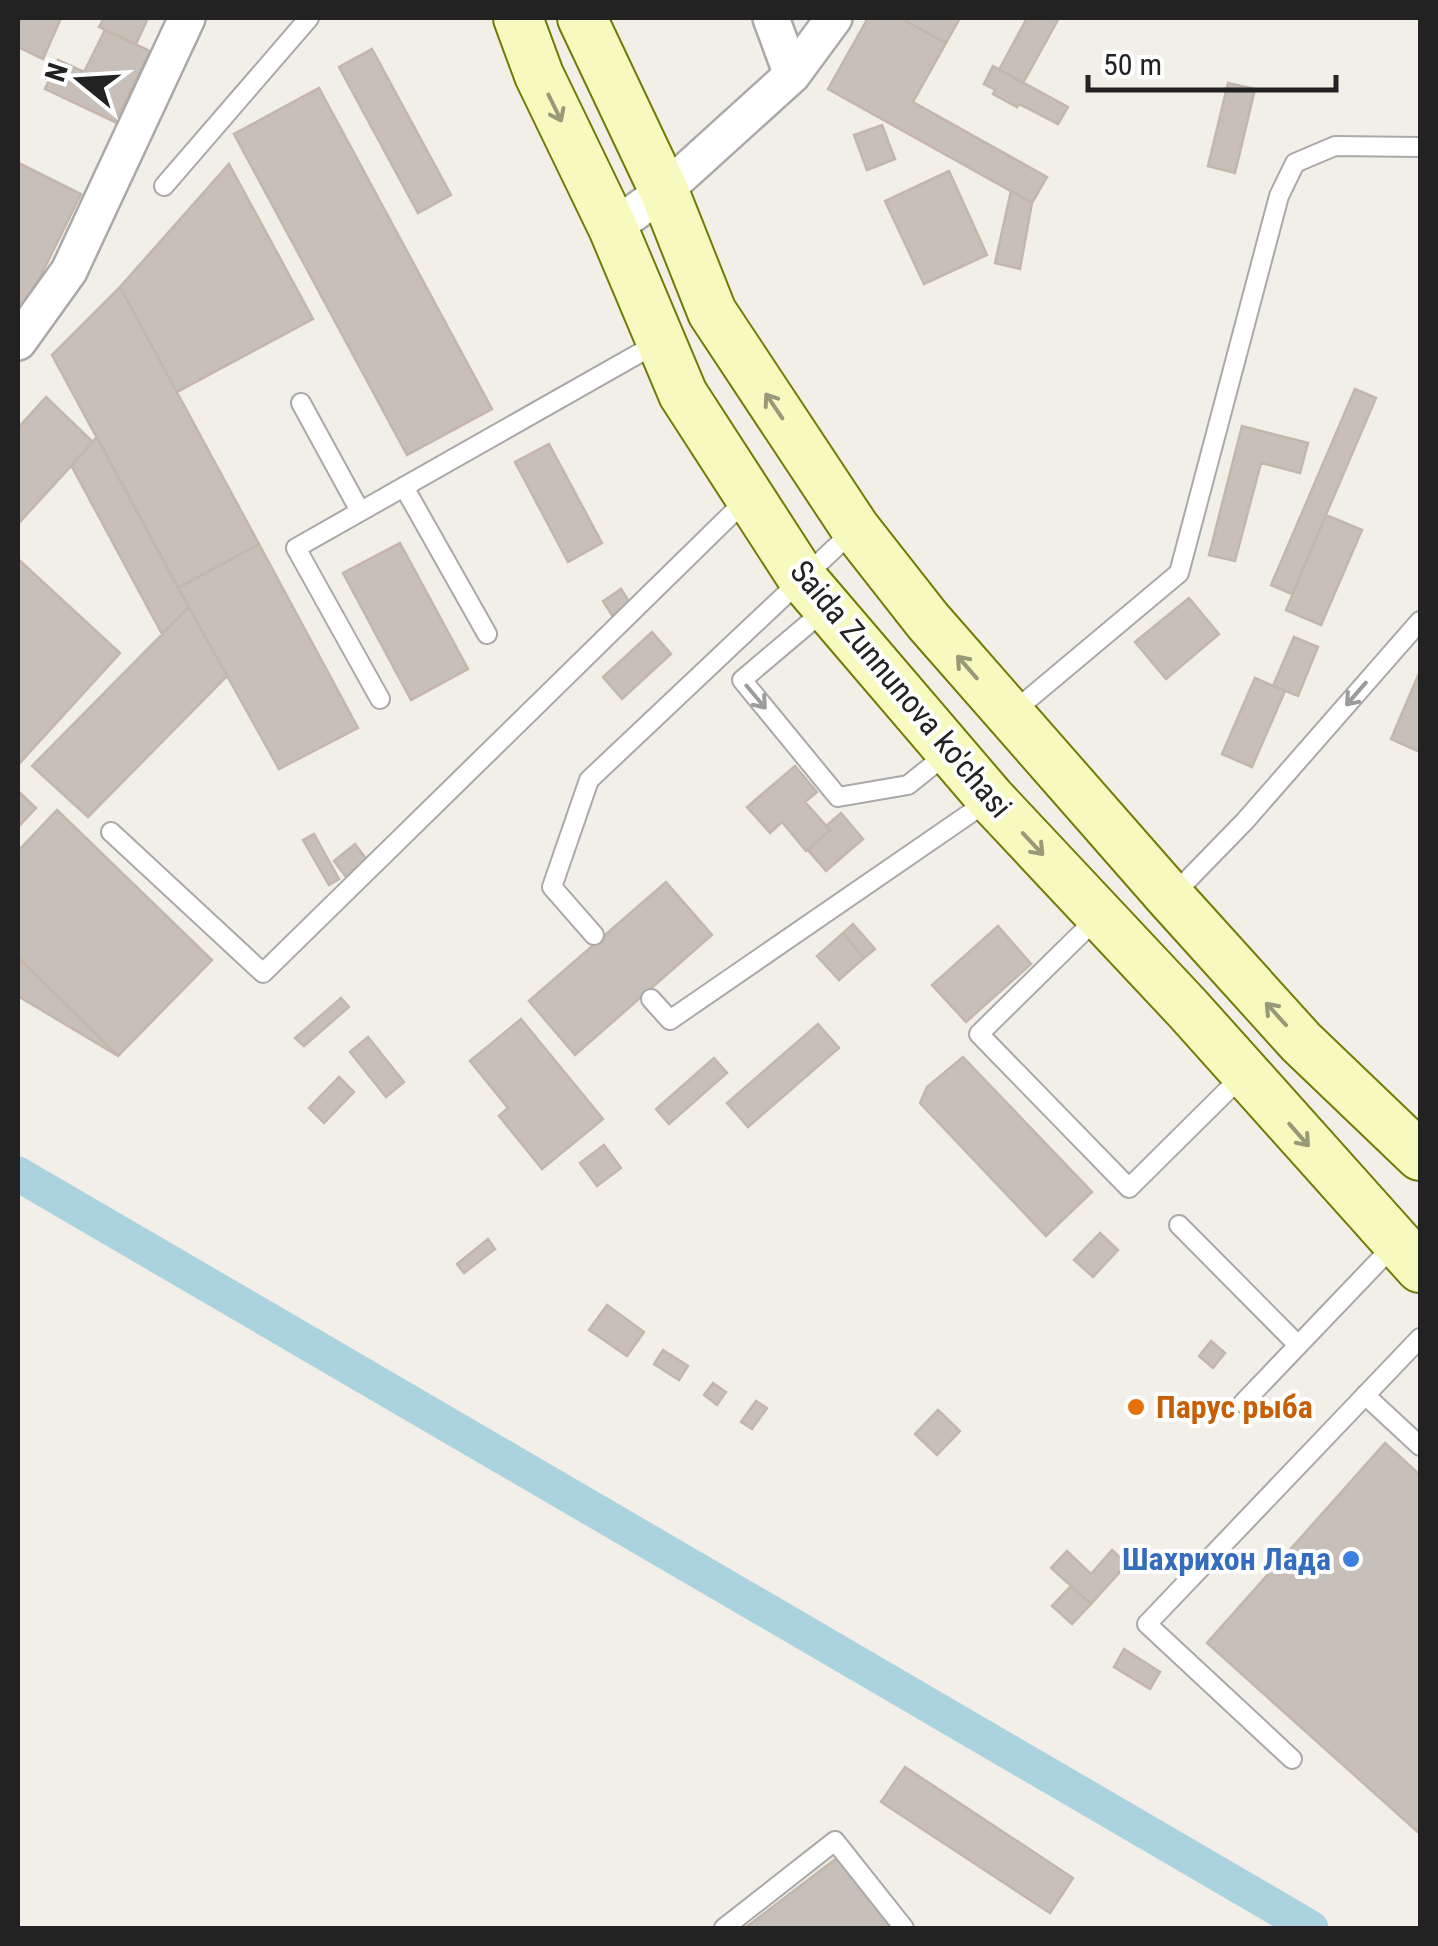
<svg xmlns="http://www.w3.org/2000/svg" width="1438" height="1946" font-family="'Roboto Condensed',sans-serif">
  <style>
    .lines { fill: none; stroke-linecap: round; stroke-linejoin: round }
    .canal { stroke: #aad3df; stroke-width: 35 }
    .building { fill: #c7bfb8; stroke: #c4b6ab; stroke-width: 2.5 }
    .lane-casing { stroke: #a9a9a9; stroke-width: 22 }
    .street-casing { stroke: #a9a9a9; stroke-width: 40 }
    .secondary-casing { stroke: #707d05; stroke-width: 52 }
    .lane { stroke: #fff; stroke-width: 18 }
    .street { stroke: #fff; stroke-width: 35 }
    .secondary { stroke: #f7fabf; stroke-width: 48 }
    .oneway { stroke: #979978 }
    .oneway2 { stroke: #9c9c9c }
    .food-dot { fill: #e8710a; stroke: #fff; stroke-width: 4 }
    .shop-dot { fill: #3f7fe0; stroke: #fff; stroke-width: 4 }
    .labels { text-anchor: middle; dominant-baseline: central; stroke-width: 8; stroke-linejoin: round; paint-order: stroke }
    .street-label { font-size: 32px; fill: #222; stroke: #fff }
    .food-label { font-size: 32px; font-weight: bold; fill: #c56008; stroke: #fff; text-anchor: start }
    .shop-label { font-size: 32px; font-weight: bold; fill: #366cbe; stroke: #fff; text-anchor: end }
  </style>
  <rect width="100%" height="100%" fill="#f2efe9"/>
  <g class="lines">
    <path class="canal" d="M18,1174L1311,1928"/>
  </g>
  <path class="building" d="M21,18H61L43,59L18,47V26Z
    M104,18H148L136,44L99,27Z
    M868,18H900L946,43L913,102L1047,177L1032,203L828,89Z
    M900,18H960L946,43Z
    M1027,18H1059L1023,83L999,70Z
    M105,30L150,51L115,122L45,89L58,60L84,72Z
    M372,49L451,195L418,213L339,67Z
    M993,66L1068,107L1058,124L1019,104L1017,107L993,94L995,90L984,84Z
    M1228,83L1255,89L1235,173L1208,166Z
    M319,88L492,409L407,455L234,134Z
    M882,125L895,159L867,170L854,135Z
    M19,163L81,194L18,322V166Z
    M229,164L313,319L177,392L120,287Z
    M949,171L987,255L924,284L885,201Z
    M1011,191L1032,203L1020,269L995,263Z
    M120,287L259,544L178,588L52,355Z
    M1355,389L1376,398L1292,594L1271,585Z
    M46,397L93,442L18,524V428Z
    M1242,426L1308,443L1300,473L1261,463L1235,561L1209,555Z
    M97,437L189,607L162,634L71,465Z
    M549,444L602,543L568,562L515,462Z
    M1326,515L1362,530L1321,625L1286,610Z
    M400,543L468,669L411,700L343,573Z
    M259,544L358,728L279,769L178,588Z
    M18,559L120,653L18,765Z
    M621,589L633,608L615,620L603,601Z
    M1189,598L1219,634L1166,679L1135,642Z
    M189,607L227,676L88,817L32,766Z
    M652,632L671,654L622,699L603,677Z
    M1294,637L1318,647L1298,696L1273,686Z
    M1420,671V752L1391,739Z
    M1255,678L1285,691L1252,767L1222,754Z
    M795,766L817,792L805,802L830,830L806,851L782,822L770,833L747,807Z
    M18,791L36,808L18,827Z
    M57,810L212,960L118,1056L18,957V851Z
    M841,813L863,839L826,871L808,850L830,830L826,826Z
    M314,834L339,879L329,885L303,840Z
    M355,844L367,860L346,877L334,861Z
    M666,882L712,935L575,1055L529,1001Z
    M853,924L875,949L864,958L843,933Z
    M998,926L1031,964L966,1022L932,985Z
    M843,933L864,958L839,980L817,956Z
    M18,957L118,1056L18,996Z
    M341,998L349,1007L304,1046L295,1038Z
    M521,1019L603,1119L542,1169L499,1116L508,1108L470,1061Z
    M818,1024L839,1048L748,1127L727,1103Z
    M368,1037L404,1082L386,1097L350,1052Z
    M963,1057L1092,1192L1046,1236L920,1103L927,1087Z
    M714,1058L727,1073L669,1124L656,1109Z
    M339,1077L354,1092L324,1123L309,1108Z
    M604,1145L621,1168L597,1186L580,1163Z
    M1100,1233L1118,1250L1093,1277L1074,1260Z
    M488,1239L495,1249L464,1273L457,1264Z
    M607,1305L644,1332L627,1356L589,1330Z
    M1211,1341L1225,1353L1213,1368L1199,1356Z
    M663,1350L688,1366L679,1380L654,1364Z
    M713,1383L726,1392L717,1405L704,1395Z
    M756,1401L767,1408L752,1429L741,1422Z
    M938,1410L960,1431L937,1455L915,1434Z
    M1385,1443L1420,1475V1834L1207,1643Z
    M1112,1550L1127,1564L1091,1604L1051,1568L1067,1551L1091,1574Z
    M1071,1586L1091,1604L1072,1624L1052,1606Z
    M1124,1649L1160,1672L1150,1689L1114,1667Z
    M905,1767L1073,1878L1050,1913L881,1802Z
    M838,1857L892,1928H745Z"/>
  <g class="lines">
    <defs>
      <path id="lane" d="M164,186L309,18
        M301,403L360,511
        M404,487L487,634
        M827,608L742,680L838,797L908,785L948,753
        M380,699L296,548L661,341
        M1013,712L1179,573L1279,196L1295,163L1335,146L1420,147
        M111,832L263,973L749,497
        M1173,895L1245,821L1420,621
        M1098,917L979,1034L1129,1188L1244,1074
        M594,935L552,887L589,780L855,529
        M651,999L670,1020L991,799
        M1179,1225L1298,1345
        M1365,1395L1420,1446
        M1243,1403L1396,1243
        M1292,1759L1147,1624L1420,1338
        M724,1928L835,1841L904,1928"/>
      <path id="street" d="M792,75L834,18
        M613,228L664,191L792,75L771,18
        M18,342L69,271L187,18"/>
      <path id="secondary" d="M518,18L539,75L613,228L683,394L802,578L991,799L1188,1009L1420,1268
        M582,18L664,191L712,312L855,528L928,621L1170,897L1301,1042L1420,1156"/>
    </defs>
    <use href="#lane" class="lane-casing"/>
    <use href="#street" class="street-casing"/>
    <use href="#secondary" class="secondary-casing"/>
    <use href="#lane" class="lane"/>
    <use href="#street" class="street"/>
    <use href="#secondary" class="secondary"/>
  </g>
  <defs><path id="oneway-shaft" d="M-6 0H5M1.5-3L5.5 0L1.5 3" fill="none" stroke-width="1.6" stroke-linecap="round" stroke-linejoin="round" transform="scale(2.5)"/></defs>
  <g class="oneway">
    <use href="#oneway-shaft" transform="translate(555 108) rotate(64)"/>
    <use href="#oneway-shaft" transform="translate(774 406) rotate(-124)"/>
    <use href="#oneway-shaft" transform="translate(967 667) rotate(-131)"/>
    <use href="#oneway-shaft" transform="translate(1033 844) rotate(47)"/>
    <use href="#oneway-shaft" transform="translate(1276 1014) rotate(-132)"/>
    <use href="#oneway-shaft" transform="translate(1299 1135) rotate(49)"/>
  </g>
  <g class="oneway2">
    <use href="#oneway-shaft" transform="translate(1356 694) rotate(131)"/>
    <use href="#oneway-shaft" transform="translate(756 697) rotate(50)"/>
  </g>
  <circle class="food-dot" cx="1136" cy="1407" r="10"/>
  <circle class="shop-dot" cx="1351" cy="1559" r="10"/>
  <g class="labels">
    <g class="street-label">
      <text transform="translate(901 689) rotate(50)">Saida Zunnunova ko'chasi</text>
    </g>
    <g class="food-label">
      <text x="1156" y="1407">Парус рыба</text>
    </g>
    <g class="shop-label">
      <text x="1331" y="1559">Шахрихон Лада</text>
    </g>
  </g>
  <rect width="1438" height="1946" fill="none" stroke="#222222" stroke-width="40"/>
  <g transform="translate(80 80) rotate(288)" stroke="#ffffff" stroke-width="8" paint-order="stroke">
  <path d="M0-8L18 38L0 25L-18 38Z" fill="#222222"/>
  <text y="-15" font-size="28" font-weight="bold" text-anchor="middle" fill="#222222">N</text>
  </g>
  <path d="M1088 75v15h248v-15" fill="none" stroke="#222222" stroke-width="5"/>
  <text x="1103" y="75" font-size="30" fill="#222222" stroke="#ffffff" stroke-width="8" paint-order="stroke">50 m</text>
</svg>
